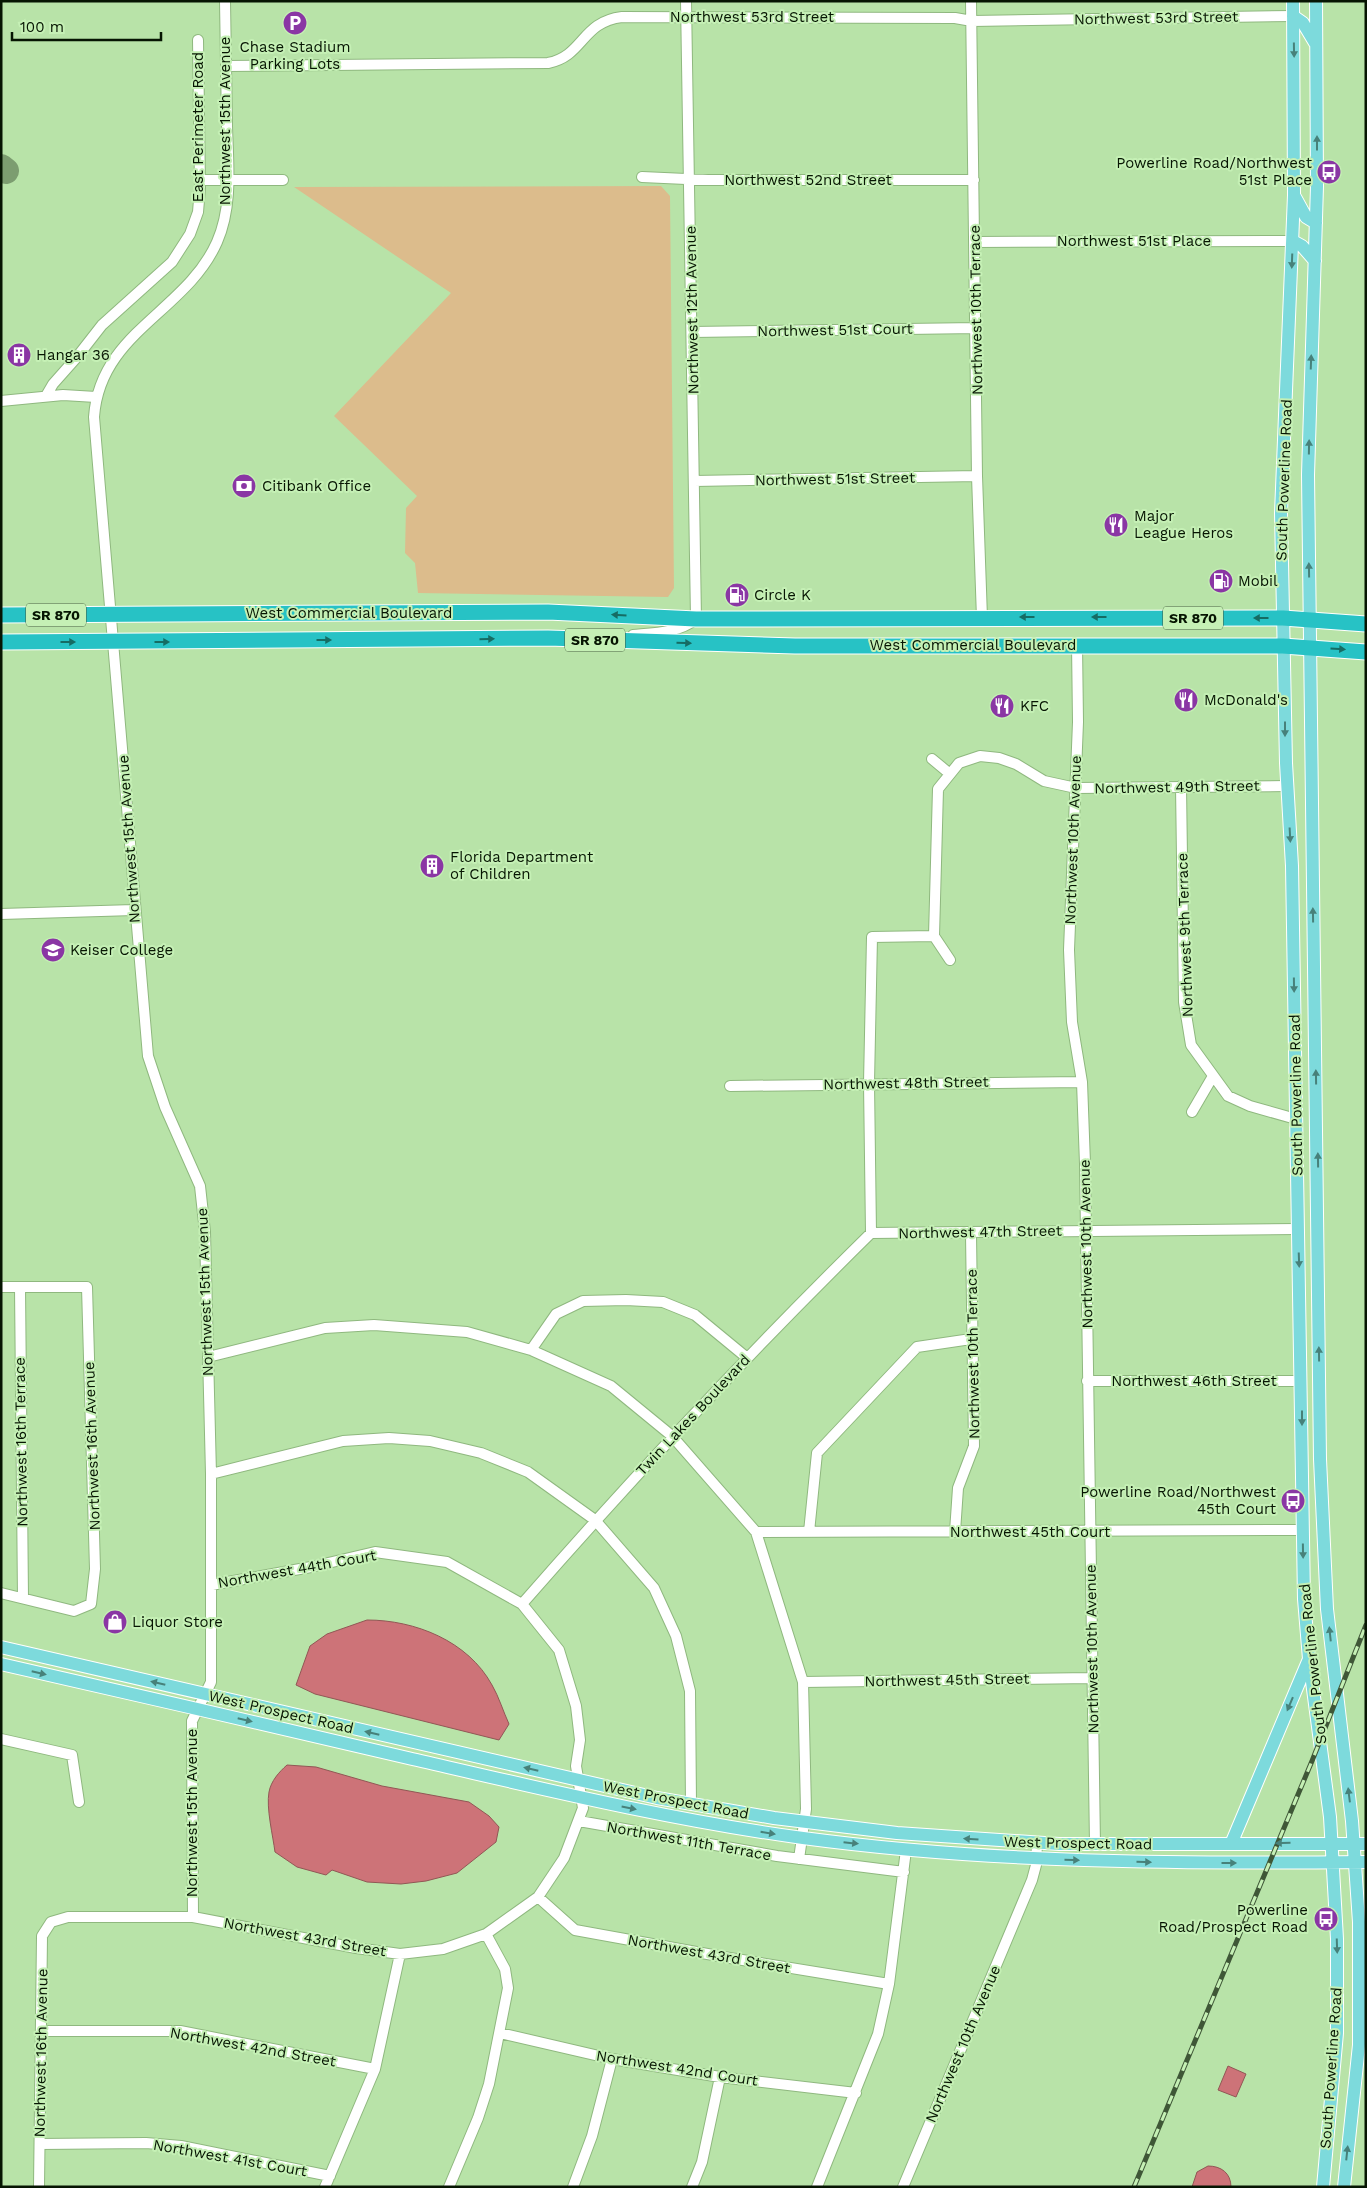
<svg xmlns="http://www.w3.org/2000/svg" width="1367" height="2188" font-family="'Work Sans',sans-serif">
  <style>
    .green { fill: #dcbc8c }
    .water { fill: #cd7378; stroke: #915755 }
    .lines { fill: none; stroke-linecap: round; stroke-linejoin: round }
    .taxiway { stroke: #7c9d70; stroke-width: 26 }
    .minor-casing { stroke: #8fb87f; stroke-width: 12 }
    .major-casing { stroke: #fff; stroke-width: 14 }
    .highway-casing { stroke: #fff; stroke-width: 17 }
    .minor { stroke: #fff; stroke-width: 10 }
    .major { stroke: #7ddadc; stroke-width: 12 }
    .highway { stroke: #27c2c5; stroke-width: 15 }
    .rail-casing { stroke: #3f5737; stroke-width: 5 }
    .rail { stroke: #c5f0b5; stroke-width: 3; stroke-dasharray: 9; stroke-linecap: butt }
    .oneway { fill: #47817a }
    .oneway2 { fill: #166c64 }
    .labels { text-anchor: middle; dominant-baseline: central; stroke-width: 4; stroke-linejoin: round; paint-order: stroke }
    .shield { fill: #c5f0b5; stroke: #3f5738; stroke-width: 1 }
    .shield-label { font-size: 14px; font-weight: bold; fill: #061502 }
    .street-label { font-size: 15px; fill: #061502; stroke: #c5f0b5 }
    .poi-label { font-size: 15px; fill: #061502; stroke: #c5f0b5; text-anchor: start }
  </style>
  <rect width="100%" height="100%" fill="#b8e3a8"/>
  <path class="green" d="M661,186L670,196L674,588L668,597L418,593L415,563L405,553L406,508L417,496L334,416L451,293L294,187Z"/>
  <path class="water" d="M367,1620C415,1620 468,1641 492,1685C499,1697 503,1711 509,1724L499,1740L315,1694L296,1685L310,1646L327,1634Z
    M287,1765L316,1767L382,1786L469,1802L489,1816L499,1827L496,1842L457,1873L426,1881L401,1884L367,1882L332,1870L326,1875L297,1867L275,1852C273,1836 266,1808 269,1792C271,1781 279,1772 287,1765Z
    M1228,2066L1246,2074L1236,2097L1218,2090Z
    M1208,2166C1221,2166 1231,2173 1231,2187H1192L1197,2172Z"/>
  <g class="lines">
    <path class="taxiway" d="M1,167L6,171"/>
    <defs>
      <path id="minor" d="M971,1L977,476L982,618
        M226,66L548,63C584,56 581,22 622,17L955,18L972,21L1293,16
        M642,177L708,180H974
        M200,180H283
        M975,242L1293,241
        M692,332L977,328
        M46,396L53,384L77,357L102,325L172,262L190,234L198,212L200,188L198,40
        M1,401L63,395L96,397
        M694,481L977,476
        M633,635C655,633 678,633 696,619L686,1
        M1077,644L1078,722L1069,950L1072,1022L1082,1082L1085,1164L1095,1845
        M932,759L950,774
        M1181,786L1184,1002L1191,1045L1228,1096L1250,1106L1296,1119
        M1,914L134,910
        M950,960L934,936L938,789L959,763L980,756L999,758L1016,764L1044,781L1076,788L1287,786
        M730,1086L1082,1082
        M1192,1112L1213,1076
        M871,1233L1298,1229
        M871,1233L869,1083L872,937L934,936
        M1,1287H87L95,1569L91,1604L74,1611L1,1593
        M20,1287L23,1598
        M531,1350L556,1314L583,1301L626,1300L663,1302L695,1315L746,1357
        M208,1357L325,1328L374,1325L467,1332L531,1350L611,1386L672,1436L756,1532L803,1682L806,1809L799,1859
        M1087,1381H1301
        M211,1474L343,1441L389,1438L430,1441L481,1453L528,1472L595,1520L654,1588L676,1636L690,1691L691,1804
        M756,1532L1303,1530
        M809,1532L817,1453L917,1347L971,1339
        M955,1532L958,1488L974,1446L971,1234
        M211,1585L311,1567L375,1552L447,1562L522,1604L559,1650L576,1706L580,1740L576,1766L583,1808L564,1858L538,1897
        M522,1604C634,1476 750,1352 871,1233
        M803,1682L1092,1678
        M1,1739L72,1755L79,1802
        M579,1821L777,1856L904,1872
        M193,1917L192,1721L211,1682V1474L205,1232L200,1186L165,1107L148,1056L94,417C100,332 186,312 217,242C233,206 228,164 227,126C226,85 226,43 225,1
        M41,2031H180L375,2069
        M500,2033L612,2059L720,2077L856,2093
        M40,2144L146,2143L181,2146L330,2176
        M39,2187L42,1936L51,1922L68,1917H193L356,1948L400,1954L443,1949L486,1934L538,1897L575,1930L724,1957L889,1984
        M325,2187L375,2069L400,1954
        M449,2187L478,2118L489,2084L508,1988L505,1969L486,1934
        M573,2187L592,2136L612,2059
        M692,2187L702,2162L720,2077
        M817,2187L878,2034L889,1984L906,1850
        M903,2187L1032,1880L1036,1865L1037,1843"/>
      <path id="major" d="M1293,1L1294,195L1281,513L1286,763L1292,866L1304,1599L1309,1659L1330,1817L1337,1939V2033L1323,2187
        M1316,1L1317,186L1308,475L1320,1459L1327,1609L1352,1821L1359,1922V2045L1344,2187
        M1293,16L1303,23L1315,43
        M1295,197L1306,217L1316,223
        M1293,241L1302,246L1315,261
        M1,1647L657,1798L774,1818L897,1833L1059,1844H1366
        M1,1664C137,1695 272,1726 408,1758C539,1788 670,1820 803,1838C990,1863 1178,1864 1366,1862
        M1231,1844L1309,1659"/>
      <path id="highway" d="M1,615L548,612L696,619L1283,618L1366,624
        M1,642L548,638L795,646H1283L1366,652"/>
    </defs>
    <use href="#minor" class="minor-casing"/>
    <use href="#major" class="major-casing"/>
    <use href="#highway" class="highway-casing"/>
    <use href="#minor" class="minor"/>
    <use href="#major" class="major"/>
    <use href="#highway" class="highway"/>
    <defs>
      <path id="rail" d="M1134,2187L1312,1761L1366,1625"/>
    </defs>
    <use href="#rail" class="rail-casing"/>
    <use href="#rail" class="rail"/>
  </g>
  <defs><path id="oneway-solid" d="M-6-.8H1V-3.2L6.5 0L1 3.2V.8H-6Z" transform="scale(1.25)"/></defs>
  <g class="oneway">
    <use href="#oneway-solid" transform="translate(1294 50) rotate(89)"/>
    <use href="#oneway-solid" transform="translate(1317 143) rotate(-90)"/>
    <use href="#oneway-solid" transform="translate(1292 261) rotate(92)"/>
    <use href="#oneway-solid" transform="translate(1311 362) rotate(-88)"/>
    <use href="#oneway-solid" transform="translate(1309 447) rotate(-89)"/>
    <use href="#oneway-solid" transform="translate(1309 570) rotate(-91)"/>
    <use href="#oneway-solid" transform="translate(1285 729) rotate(90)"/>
    <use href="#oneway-solid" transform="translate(1290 835) rotate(87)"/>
    <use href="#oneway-solid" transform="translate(1313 915) rotate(-91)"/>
    <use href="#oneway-solid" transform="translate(1294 985) rotate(89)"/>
    <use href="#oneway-solid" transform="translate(1316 1077) rotate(-91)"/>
    <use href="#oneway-solid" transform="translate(1318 1160) rotate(-91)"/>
    <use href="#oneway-solid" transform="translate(1299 1260) rotate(88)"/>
    <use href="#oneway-solid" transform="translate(1319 1354) rotate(-91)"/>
    <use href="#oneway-solid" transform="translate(1302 1418) rotate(90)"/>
    <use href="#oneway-solid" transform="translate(1303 1551) rotate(89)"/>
    <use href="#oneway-solid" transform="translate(1330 1634) rotate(-96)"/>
    <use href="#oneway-solid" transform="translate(39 1673) rotate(13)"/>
    <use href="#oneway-solid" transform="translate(158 1683) rotate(-167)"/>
    <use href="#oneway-solid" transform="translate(1290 1704) rotate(113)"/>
    <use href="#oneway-solid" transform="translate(245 1720) rotate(13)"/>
    <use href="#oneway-solid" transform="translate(372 1733) rotate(-167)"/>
    <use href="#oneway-solid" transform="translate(531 1769) rotate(-167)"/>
    <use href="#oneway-solid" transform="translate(1349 1795) rotate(-97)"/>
    <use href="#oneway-solid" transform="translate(629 1808) rotate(11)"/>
    <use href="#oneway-solid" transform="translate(768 1833) rotate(9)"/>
    <use href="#oneway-solid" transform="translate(971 1839) rotate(-176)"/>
    <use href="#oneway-solid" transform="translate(851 1843) rotate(6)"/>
    <use href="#oneway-solid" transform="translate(1283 1843) rotate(179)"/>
    <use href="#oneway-solid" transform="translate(1072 1860) rotate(1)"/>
    <use href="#oneway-solid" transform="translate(1144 1862) rotate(1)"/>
    <use href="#oneway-solid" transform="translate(1229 1863)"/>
    <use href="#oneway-solid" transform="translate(1337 1946) rotate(88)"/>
    <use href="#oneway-solid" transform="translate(1347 2153) rotate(-84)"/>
  </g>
  <g class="oneway2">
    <use href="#oneway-solid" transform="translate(619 615) rotate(-177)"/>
    <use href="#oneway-solid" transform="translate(1027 617) rotate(180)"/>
    <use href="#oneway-solid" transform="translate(1099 617) rotate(-180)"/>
    <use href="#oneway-solid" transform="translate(1261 618) rotate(180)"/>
    <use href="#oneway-solid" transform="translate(487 639) rotate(-1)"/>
    <use href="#oneway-solid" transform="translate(324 640)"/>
    <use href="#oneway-solid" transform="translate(68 642)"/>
    <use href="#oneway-solid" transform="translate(162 642)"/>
    <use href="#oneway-solid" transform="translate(684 643) rotate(2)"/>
    <use href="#oneway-solid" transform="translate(1338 649) rotate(4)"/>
  </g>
  <defs>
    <symbol id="parking-disc" viewBox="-11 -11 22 22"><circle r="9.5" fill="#8a36a4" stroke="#c5f0b5"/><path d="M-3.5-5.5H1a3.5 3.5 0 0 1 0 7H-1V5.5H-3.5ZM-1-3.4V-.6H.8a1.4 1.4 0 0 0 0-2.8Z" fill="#fff"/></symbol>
    <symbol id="bus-disc" viewBox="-11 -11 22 22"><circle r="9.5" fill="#8a36a4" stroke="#c5f0b5"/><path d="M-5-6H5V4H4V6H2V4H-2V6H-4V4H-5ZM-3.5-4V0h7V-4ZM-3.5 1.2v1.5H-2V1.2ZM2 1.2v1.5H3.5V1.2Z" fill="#fff"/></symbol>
    <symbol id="building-disc" viewBox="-11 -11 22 22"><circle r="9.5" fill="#8a36a4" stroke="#c5f0b5"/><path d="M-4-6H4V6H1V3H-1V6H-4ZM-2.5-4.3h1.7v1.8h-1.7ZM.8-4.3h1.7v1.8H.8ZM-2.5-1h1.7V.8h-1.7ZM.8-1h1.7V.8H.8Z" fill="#fff"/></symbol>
    <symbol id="bank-disc" viewBox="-11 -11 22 22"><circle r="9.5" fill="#8a36a4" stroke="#c5f0b5"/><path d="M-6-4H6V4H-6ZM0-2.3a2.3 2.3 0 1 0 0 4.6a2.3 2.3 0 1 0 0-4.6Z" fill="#fff"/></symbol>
    <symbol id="restaurant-disc" viewBox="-11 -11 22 22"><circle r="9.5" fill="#8a36a4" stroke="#c5f0b5"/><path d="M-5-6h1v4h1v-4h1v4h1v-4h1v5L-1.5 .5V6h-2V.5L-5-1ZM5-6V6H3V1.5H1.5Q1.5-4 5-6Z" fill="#fff"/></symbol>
    <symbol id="fuel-disc" viewBox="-11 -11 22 22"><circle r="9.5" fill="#8a36a4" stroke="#c5f0b5"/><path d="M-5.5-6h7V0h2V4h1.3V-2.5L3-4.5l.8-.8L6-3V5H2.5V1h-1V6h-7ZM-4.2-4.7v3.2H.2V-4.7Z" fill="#fff"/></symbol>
    <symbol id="university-disc" viewBox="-11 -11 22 22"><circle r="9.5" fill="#8a36a4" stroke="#c5f0b5"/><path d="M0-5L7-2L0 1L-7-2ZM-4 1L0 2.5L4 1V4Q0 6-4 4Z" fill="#fff"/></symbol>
    <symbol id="shop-disc" viewBox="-11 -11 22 22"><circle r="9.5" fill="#8a36a4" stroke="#c5f0b5"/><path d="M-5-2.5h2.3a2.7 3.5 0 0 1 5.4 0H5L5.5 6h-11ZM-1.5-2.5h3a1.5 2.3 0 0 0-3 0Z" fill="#fff"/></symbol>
  </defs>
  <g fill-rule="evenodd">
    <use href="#parking-disc" x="281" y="9" width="28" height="28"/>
    <use href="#bus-disc" x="1315" y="158" width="28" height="28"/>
    <use href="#building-disc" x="5" y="341" width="28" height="28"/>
    <use href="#bank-disc" x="230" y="472" width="28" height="28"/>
    <use href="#restaurant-disc" x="1102" y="511" width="28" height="28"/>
    <use href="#fuel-disc" x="1207" y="567" width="28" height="28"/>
    <use href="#fuel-disc" x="723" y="581" width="28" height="28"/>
    <use href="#restaurant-disc" x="1172" y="686" width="28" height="28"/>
    <use href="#restaurant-disc" x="988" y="692" width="28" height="28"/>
    <use href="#building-disc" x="418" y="852" width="28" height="28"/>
    <use href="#university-disc" x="39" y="936" width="28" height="28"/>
    <use href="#bus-disc" x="1279" y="1487" width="28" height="28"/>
    <use href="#shop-disc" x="101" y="1608" width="28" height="28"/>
    <use href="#bus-disc" x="1312" y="1905" width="28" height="28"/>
  </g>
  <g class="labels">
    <g class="shield">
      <rect x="26" y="603.5" width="60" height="23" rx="4"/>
      <rect x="1163" y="606.5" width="60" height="23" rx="4"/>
      <rect x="565" y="628.5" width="60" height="23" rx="4"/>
    </g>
    <g class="shield-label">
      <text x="56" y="615">SR 870</text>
      <text x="1193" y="618">SR 870</text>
      <text x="595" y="640">SR 870</text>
    </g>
    <g class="street-label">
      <text x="752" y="17">Northwest 53rd Street</text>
      <text transform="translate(1156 18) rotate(-1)">Northwest 53rd Street</text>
      <text transform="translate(225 121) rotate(-90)">Northwest 15th Avenue</text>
      <text transform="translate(198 127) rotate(-90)">East Perimeter Road</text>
      <text x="808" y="180">Northwest 52nd Street</text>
      <text x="1134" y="241">Northwest 51st Place</text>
      <text transform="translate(692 310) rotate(-91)">Northwest 12th Avenue</text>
      <text transform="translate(976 310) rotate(-91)">Northwest 10th Terrace</text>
      <text transform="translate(835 330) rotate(-1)">Northwest 51st Court</text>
      <text transform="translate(835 479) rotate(-1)">Northwest 51st Street</text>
      <text transform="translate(1284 480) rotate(-88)">South Powerline Road</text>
      <text x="349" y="613">West Commercial Boulevard</text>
      <text x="973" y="645">West Commercial Boulevard</text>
      <text transform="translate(1177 787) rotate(-1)">Northwest 49th Street</text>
      <text transform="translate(129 839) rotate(-94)">Northwest 15th Avenue</text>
      <text transform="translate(1073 840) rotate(-88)">Northwest 10th Avenue</text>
      <text transform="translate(1185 935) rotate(-92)">Northwest 9th Terrace</text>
      <text transform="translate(906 1083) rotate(-1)">Northwest 48th Street</text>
      <text transform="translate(1296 1095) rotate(-91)">South Powerline Road</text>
      <text transform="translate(980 1232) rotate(-1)">Northwest 47th Street</text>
      <text transform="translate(1086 1244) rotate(-91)">Northwest 10th Avenue</text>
      <text transform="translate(205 1292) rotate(-92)">Northwest 15th Avenue</text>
      <text transform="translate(973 1354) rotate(-91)">Northwest 10th Terrace</text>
      <text x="1194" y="1381">Northwest 46th Street</text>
      <text transform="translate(693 1415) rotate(-47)">Twin Lakes Boulevard</text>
      <text transform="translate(21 1442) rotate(-91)">Northwest 16th Terrace</text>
      <text transform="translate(92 1446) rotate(-92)">Northwest 16th Avenue</text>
      <text x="1030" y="1532">Northwest 45th Court</text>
      <text transform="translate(297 1569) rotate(-10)">Northwest 44th Court</text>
      <text transform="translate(1092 1649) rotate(-91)">Northwest 10th Avenue</text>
      <text transform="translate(1313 1664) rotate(-96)">South Powerline Road</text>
      <text transform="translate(947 1680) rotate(-1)">Northwest 45th Street</text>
      <text transform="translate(281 1712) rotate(13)">West Prospect Road</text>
      <text transform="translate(676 1800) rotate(11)">West Prospect Road</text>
      <text transform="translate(192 1813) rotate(-90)">Northwest 15th Avenue</text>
      <text transform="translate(689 1841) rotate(10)">Northwest 11th Terrace</text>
      <text transform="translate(1078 1843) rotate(1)">West Prospect Road</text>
      <text transform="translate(305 1937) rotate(10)">Northwest 43rd Street</text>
      <text transform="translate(709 1954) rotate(10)">Northwest 43rd Street</text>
      <text transform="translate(963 2044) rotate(-67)">Northwest 10th Avenue</text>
      <text transform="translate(253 2047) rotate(10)">Northwest 42nd Street</text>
      <text transform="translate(41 2053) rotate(-89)">Northwest 16th Avenue</text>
      <text transform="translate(677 2068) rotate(9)">Northwest 42nd Court</text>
      <text transform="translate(1331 2068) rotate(-86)">South Powerline Road</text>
      <text transform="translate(230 2158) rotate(10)">Northwest 41st Court</text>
    </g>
    <g class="poi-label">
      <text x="295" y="47" text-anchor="middle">Chase Stadium<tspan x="295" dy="17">Parking Lots</tspan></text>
      <text x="1312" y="163" text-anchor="end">Powerline Road/Northwest<tspan x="1312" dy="17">51st Place</tspan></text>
      <text x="36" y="355">Hangar 36</text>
      <text x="262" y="486">Citibank Office</text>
      <text x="1134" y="516">Major<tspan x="1134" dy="17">League Heros</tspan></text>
      <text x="1238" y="581">Mobil</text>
      <text x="754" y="595">Circle K</text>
      <text x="1204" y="700">McDonald's</text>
      <text x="1020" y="706">KFC</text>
      <text x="450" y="857">Florida Department<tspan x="450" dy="17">of Children</tspan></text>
      <text x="70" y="950">Keiser College</text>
      <text x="1276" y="1492" text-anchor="end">Powerline Road/Northwest<tspan x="1276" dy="17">45th Court</tspan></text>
      <text x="132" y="1622">Liquor Store</text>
      <text x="1308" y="1910" text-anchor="end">Powerline<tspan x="1308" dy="17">Road/Prospect Road</tspan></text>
    </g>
  </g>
  <rect width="1367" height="2188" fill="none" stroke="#061502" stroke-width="5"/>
  <path d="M12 32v8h149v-8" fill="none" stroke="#061502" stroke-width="2.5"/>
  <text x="20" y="32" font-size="15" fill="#061502" stroke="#c5f0b5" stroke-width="4" paint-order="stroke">100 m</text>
</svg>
